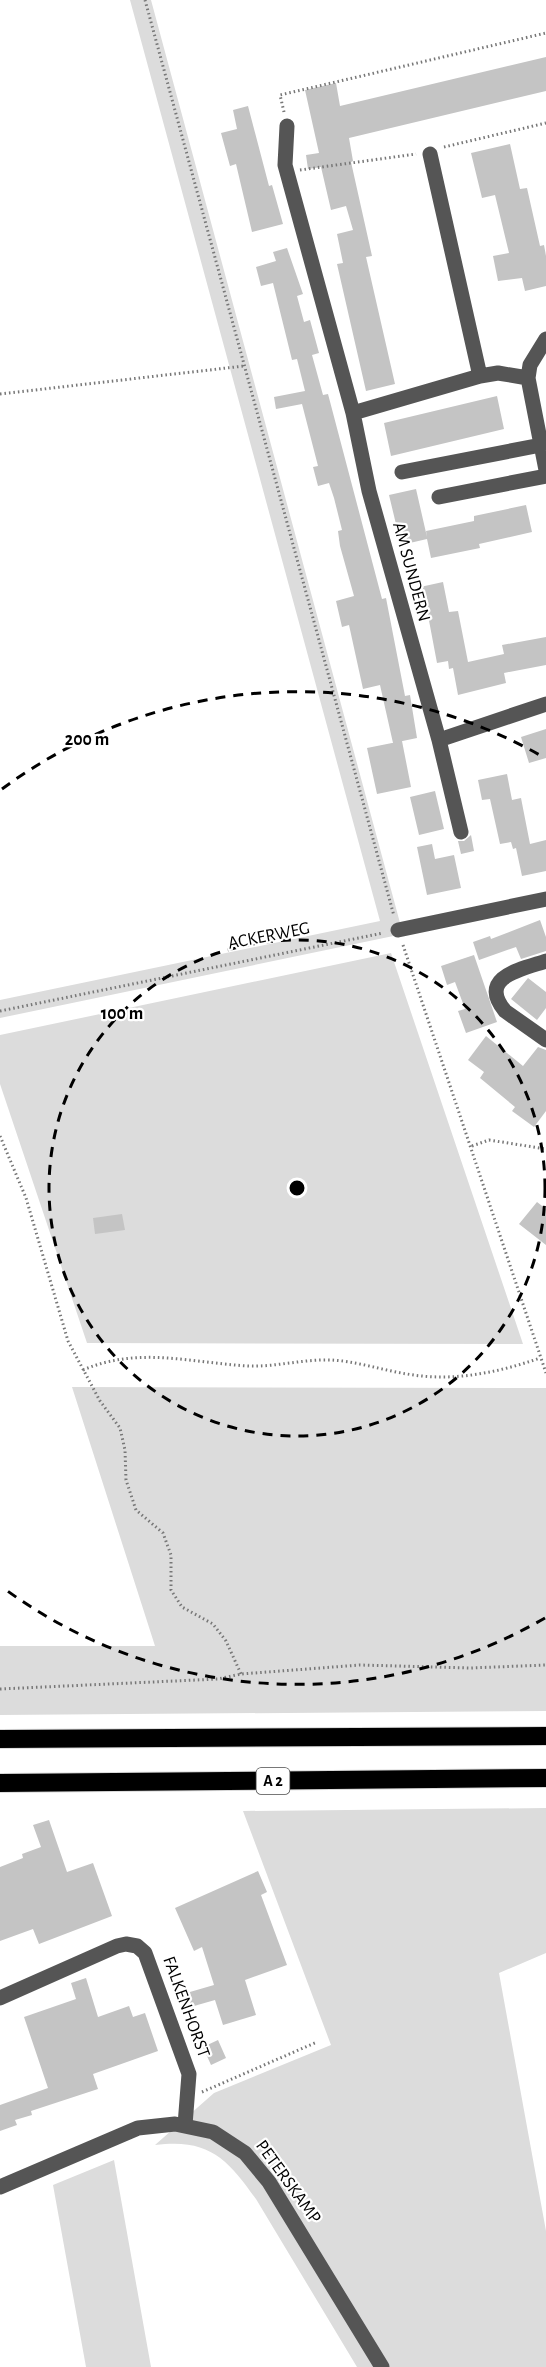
<svg xmlns="http://www.w3.org/2000/svg" width="546" height="2367" font-family="'Alegreya Sans',sans-serif">
  <style>
    .green { fill: #dcdcdc }
    .building { fill: #c4c4c4 }
    .lines { fill: none; stroke-linecap: round; stroke-linejoin: round }
    .highway-casing { stroke: #dbdbdb; stroke-width: 20 }
    .path { stroke: #777; stroke-width: 3; stroke-dasharray: 1.5 3; stroke-linecap: butt }
    .minor { stroke: #555; stroke-width: 15 }
    .highway { stroke: #000; stroke-width: 18 }
    .ring { fill: none; stroke: #000; stroke-width: 3; stroke-dasharray: 10 8 }
    .labels { text-anchor: middle; dominant-baseline: central; stroke-width: 4.5; stroke-linejoin: round; paint-order: stroke }
    .shield { fill: #fff; stroke: #4c4c4c; stroke-width: 1.5 }
    .shield-label { font-size: 16px; font-weight: bold; fill: #000 }
    .street-label { font-size: 18px; fill: #000; stroke: #fff }
    .centre { fill: #000; stroke: #fff; stroke-width: 3 }
    .ring-label { font-size: 18px; text-anchor: middle; font-weight: bold; fill: #000; stroke: #fff; stroke-width: 4.5; stroke-linejoin: round; paint-order: stroke }
  </style>
  <rect width="100%" height="100%" fill="#fff"/>
  <path class="green" d="M130,0H151L403,934L0,1018V1000L380,921Z
    M391,953L523,1344L87,1343L0,1084V1035Z
    M72,1387L546,1388V1711L0,1715V1646H155Z
    M546,1808V1953L499,1973L546,2231V2367H357L256,2199C227,2158 208,2138 155,2145L214,2093L331,2045L243,1811Z
    M114,2160L151,2367H86L53,2185Z"/>
  <path class="building" d="M546,57V91L349,138L353,161L351,162L372,256L366,257L395,384L366,391L337,264L343,263L337,234L353,230L346,206L331,210L321,167L308,169L306,155L319,153L305,90L336,83L340,106Z
    M248,106L269,186L272,185L283,224L252,232L236,164L230,166L221,133L237,129L233,110Z
    M510,144L520,189L527,188L540,246L544,245L546,256V286L525,291L522,278L498,281L493,256L509,253L495,195L482,198L471,153Z
    M287,248L303,294L297,296L304,322L310,320L319,353L312,355L323,395L328,394L382,599L386,598L405,696L410,695L417,738L393,743L380,685L363,689L349,625L342,627L336,601L354,596L340,546L338,531L342,530L334,498L329,483L318,486L313,467L318,466L302,404L276,409L274,397L305,391L297,359L292,360L273,283L261,286L256,267L276,261L273,252Z
    M497,396L504,429L391,456L384,423Z
    M416,489L427,537L426,531L474,521V516L526,505L532,532L479,544L480,548L431,558L427,539L401,545L389,495Z
    M443,582L449,612L458,611L468,662L504,654L502,645L546,637V665L504,673L506,683L458,695L453,668L449,669L448,661L437,663L427,610L416,612L411,589Z
    M546,729V758L529,763L521,737Z
    M402,741L411,787L377,794L367,748Z
    M507,774L512,800L521,798L530,844L546,840V871L522,876L516,848L513,849L511,842L500,844L490,799L482,800L478,780Z
    M435,791L444,829L419,835L410,797Z
    M471,835L474,851L461,854L458,841H464Z
    M432,844L435,859L454,855L461,888L427,895L417,847Z
    M540,920L546,937V951L521,959L516,947L479,960L473,942L490,936L491,939Z
    M474,955L497,1022L466,1033L458,1011L465,1009L455,982L447,985L441,966Z
    M528,978L546,992V1008L537,1020L511,999Z
    M486,1036L523,1066L538,1047L546,1050V1111L534,1127L512,1111L515,1107L480,1078L484,1072L468,1060Z
    M537,1202L546,1209V1245L519,1224Z
    M122,1214L125,1230L95,1234L93,1218Z
    M49,1820L67,1872L93,1863L112,1916L39,1944L33,1929L0,1941V1867L23,1858L22,1854L41,1847L33,1825Z
    M258,1871L267,1892L261,1895L287,1965L245,1980L256,2015L223,2025L215,2000L187,2008L183,1994L214,1985L202,1947L194,1951L175,1908Z
    M86,1978L98,2017L129,2006L133,2017L145,2013L158,2051L93,2074L98,2089L31,2111L32,2115L15,2120L17,2125L0,2131V2105L48,2088L24,2017L76,1999L71,1983Z
    M218,2040L226,2058L211,2065L203,2047Z"/>
  <g class="lines">
    <defs>
      <path id="highway" d="M0,1739L546,1736
        M0,1783L546,1778"/>
    </defs>
    <use href="#highway" class="highway-casing"/>
    <path class="path" d="M145,0L394,916
      M284,112L280,95L546,33
      M444,147L546,123
      M300,170L416,154
      M0,394L244,366
      M403,945L546,1373
      M0,1011L383,933
      M0,1136L26,1198L68,1341L100,1401L120,1428L125,1450L126,1480L136,1510L163,1533L171,1555V1590L182,1607L213,1624L226,1641L241,1674
      M472,1146L489,1140L546,1149
      M83,1370C139,1346 191,1363 249,1366C276,1367 303,1359 331,1360C355,1361 382,1370 407,1374C452,1382 497,1373 540,1358
      M0,1689L218,1679L241,1674L360,1665L470,1668L546,1665
      M202,2092L317,2042"/>
    <path class="minor" d="M287,126L285,165L353,413L369,491L439,740L461,832
      M546,339L530,365L528,378L546,470
      M480,376L498,373L528,378
      M353,413L480,376L430,154
      M402,472L541,445
      M439,497L546,476
      M439,740L546,704
      M398,930L546,899
      M546,961C522,969 477,977 505,1011L546,1040
      M0,1998L117,1946L126,1944L137,1946L145,1953L189,2074L185,2125
      M0,2187L138,2128L175,2124L213,2132L245,2153L269,2182L382,2367"/>
    <use href="#highway" class="highway"/>
  </g>
  <g class="ring">
    <circle cx="297" cy="1188" r="248"/>
    <path d="M545 1618A496 496 0 0 1 2 1587M2 789A496 496 0 0 1 545 758"/>
  </g>
  <g class="labels">
    <rect class="shield" x="256.5" y="1768" width="33" height="26" rx="4.5"/>
    <g class="shield-label">
      <text x="273" y="1781">A 2</text>
    </g>
    <g class="street-label">
      <text transform="translate(411 572) rotate(75)">AM SUNDERN</text>
      <text transform="translate(269 936) rotate(-11)">ACKERWEG</text>
      <text transform="translate(186 2007) rotate(70)">FALKENHORST</text>
      <text transform="translate(288 2182) rotate(54)">PETERSKAMP</text>
    </g>
  </g>
  <circle cx="297" cy="1188" r="9" class="centre"/>
  <g class="ring-label">
    <text x="87" y="745">200 m</text>
    <text x="122" y="1019">100 m</text>
  </g>
</svg>
